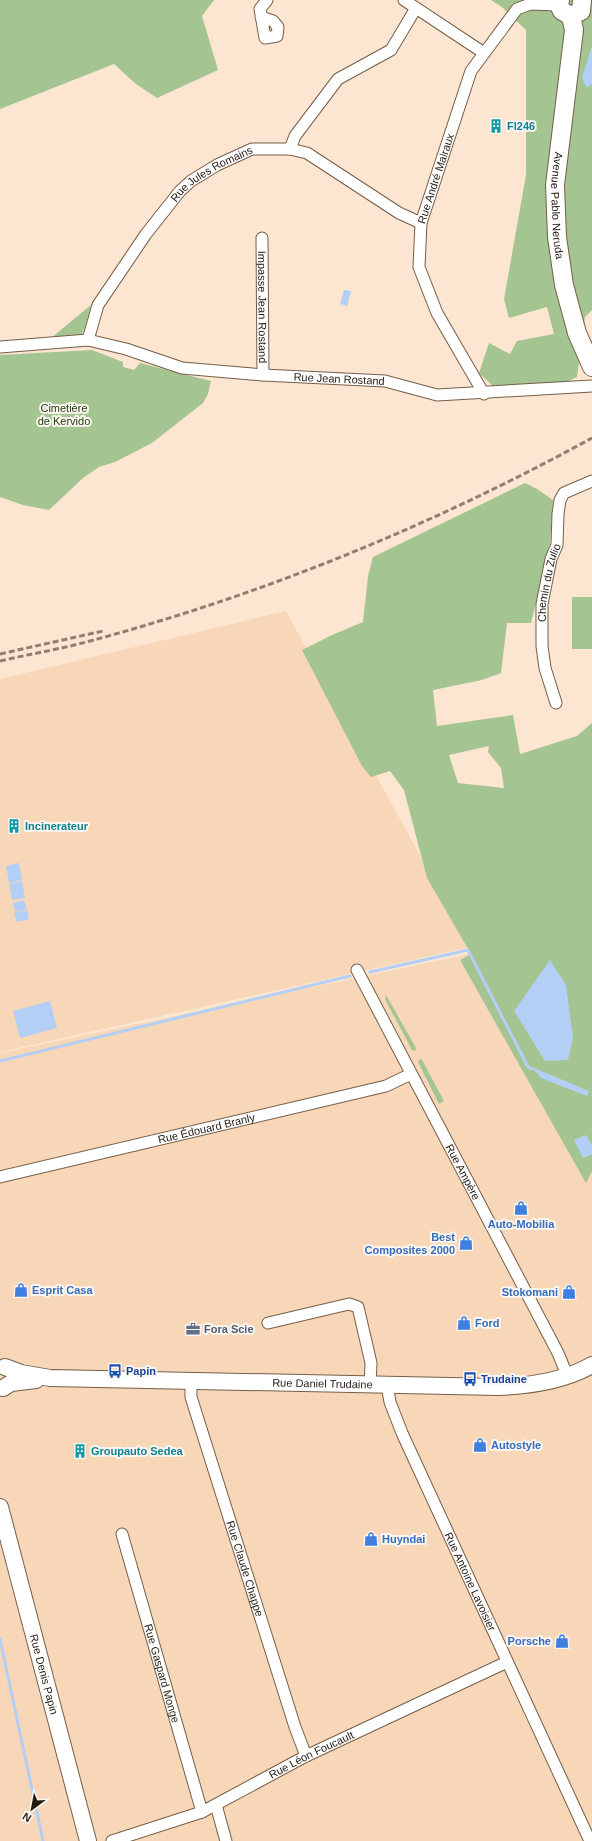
<svg xmlns="http://www.w3.org/2000/svg" width="592" height="1841" font-family="Arial,sans-serif">
  <style>
    .built { fill: #f8d7b8 }
    .green { fill: #a4c492; fill-rule: evenodd }
    .water { fill: #b3cff5 }
    .lines { fill: none; stroke-linecap: round; stroke-linejoin: round }
    .stream { stroke: #b3cff5; stroke-width: 3 }
    .minor-casing { stroke: #755e47; stroke-width: 13 }
    .secondary-casing { stroke: #755e47; stroke-width: 18 }
    .primary-casing { stroke: #755e47; stroke-width: 20 }
    .minor { stroke: #fff; stroke-width: 11 }
    .secondary { stroke: #fff; stroke-width: 16 }
    .primary { stroke: #fff; stroke-width: 18 }
    .rail { stroke: #8f7f70; stroke-width: 3; stroke-dasharray: 6 3; stroke-linecap: butt }
    .labels { text-anchor: middle; dominant-baseline: central; stroke-width: 4; stroke-linejoin: round; paint-order: stroke }
    .culture-label { font-size: 11px; font-weight: bold; fill: #0d838f; stroke: #fbf6f1; text-anchor: start }
    .street-label { font-size: 11px; fill: #231a10; stroke: #fbf6f1 }
    .park-label { font-size: 11px; fill: #253f10; stroke: #fbf6f1 }
    .shop-label { font-size: 11px; font-weight: bold; fill: #366cbe; stroke: #fbf6f1; text-anchor: start }
    .service-label { font-size: 11px; font-weight: bold; fill: #4e5e75; stroke: #fbf6f1; text-anchor: start }
    .transit-label { font-size: 11px; font-weight: bold; fill: #164399; stroke: #fbf6f1; text-anchor: start }
  </style>
  <rect width="100%" height="100%" fill="#fce5d1"/>
  <path class="built" d="M286,611L470,947L0,1052V679Z
    M475,953L592,1163V1841H0V1053Z"/>
  <path class="green" d="M0,0H214L202,16L218,70L157,98L136,84L114,64L0,109Z
    M491,0H592V310L585,317L577,377L560,385L493,386L479,373L489,343L510,354L517,341L554,334L547,307L509,318L504,299L526,175V30L502,7Z
    M91,305L85,327L81,336L51,338Z
    M92,350L123,362V367L134,370L140,363L211,381L208,394L203,403L152,443L115,462L99,467L83,478L49,510L23,505L0,497V355Z
    M525,483L537,489L553,500L550,543L531,623H507L501,673L482,680L433,690L437,726L513,715L520,754L577,736L592,723V1171L586,1183L460,960L471,954L427,878L404,790L390,771L371,777L362,766L302,650L332,635L363,622L368,576L373,557ZM489,746L488,752L501,768L504,788L458,783L449,755Z
    M572,597H592V649H572Z
    M386,995L416,1048L415,1051L412,1050L385,999Z
    M420,1059L422,1060L444,1101L439,1104L418,1062Z"/>
  <path class="water" d="M592,46V84L587,88L582,78Z
    M344,290L351,291L347,306L340,304Z
    M19,863L22,880L9,883L6,866Z
    M22,881L25,898L12,900L9,884Z
    M24,900L27,909L15,912L13,903Z
    M27,910L29,919L17,922L14,913Z
    M550,960L566,985L573,1038L568,1060L545,1061L514,1011Z
    M50,1001L57,1028L20,1038L13,1011Z
    M527,1065L589,1091L587,1096L541,1078L534,1070H529Z
    M586,1135L592,1146V1154L583,1158L574,1140Z"/>
  <g class="lines">
    <path class="stream" d="M370,972L468,950L528,1067
      M0,1061L350,976
      M0,1639L43,1841"/>
    <defs>
      <g id="minor">
        <path d="M404,0L484,53"/>
        <path d="M261,17L273,21L278,27L277,36L265,38L260,9L267,0"/>
        <path d="M290,149L295,136L338,79L391,50L416,8"/>
        <path id="s1" d="M262,238L263,375"/>
        <path id="s2" d="M88,340L98,305L146,234L180,191L191,181L217,165L252,149H290L307,153L399,213L421,223"/>
        <path id="s3" d="M0,347L88,340L126,349L182,368L263,375L385,381L437,395L592,386"/>
        <path id="s4" d="M484,394L437,313L419,267L421,223L471,71L517,9L530,4L559,5"/>
        <path id="s5" d="M556,703L545,668L542,646V604L551,559L557,545L558,514L560,500L564,493L592,481"/>
        <path id="s6" d="M357,970L558,1353L567,1375"/>
        <path id="s7" d="M0,1177L386,1086L411,1074"/>
        <path d="M268,1323L349,1304L358,1307L371,1363L370,1385"/>
        <path id="s8" d="M191,1380V1397L295,1727L306,1756"/>
        <path id="s9" d="M387,1385L390,1402L402,1433L590,1841"/>
        <path id="s10" d="M122,1534L202,1812"/>
        <path d="M216,1805L226,1841"/>
        <path id="s11" d="M112,1841L202,1812L306,1756L507,1662"/>
      </g>
      <g id="secondary">
        <path id="s12" d="M5,1367L21,1373L50,1378L498,1387C530,1386 564,1381 592,1365"/>
        <path d="M3,1388L11,1383L36,1380"/>
        <path id="s13" d="M0,1507L88,1841"/>
      </g>
      <g id="primary">
        <path d="M560,0L559,5L562,11L571,16L581,11L582,0"/>
        <path id="s14" d="M571,16L574,30L555,185L557,237L564,285L577,333L592,367"/>
      </g>
    </defs>
    <use href="#minor" class="minor-casing"/>
    <use href="#secondary" class="secondary-casing"/>
    <use href="#primary" class="primary-casing"/>
    <use href="#minor" class="minor"/>
    <use href="#secondary" class="secondary"/>
    <use href="#primary" class="primary"/>
    <path class="rail" d="M0,654L103,631
      M0,661C30,654 61,649 90,641C265,594 433,525 592,438"/>
  </g>
  <defs>
    <symbol id="building-bare" viewBox="-9 -9 18 18"><path d="M-4-6H4V6H1V3H-1V6H-4ZM-2.5-4.3h1.7v1.8h-1.7ZM.8-4.3h1.7v1.8H.8ZM-2.5-1h1.7V.8h-1.7ZM.8-1h1.7V.8H.8Z" fill="#0f9aa8" stroke="#fbf6f1" stroke-width="2.5" paint-order="stroke"/></symbol>
    <symbol id="shop-bare" viewBox="-9 -9 18 18"><path d="M-5-2.5h2.3a2.7 3.5 0 0 1 5.4 0H5L5.5 6h-11ZM-1.5-2.5h3a1.5 2.3 0 0 0-3 0Z" fill="#3f7fe0" stroke="#fbf6f1" stroke-width="2.5" paint-order="stroke"/></symbol>
    <symbol id="office-bare" viewBox="-9 -9 18 18"><path d="M-6-3h4V-5.5h4V-3h4V5H-6ZM-1-4.5V-3h2v-1.5ZM-6 0V1H6V0Z" fill="#5c6f8a" stroke="#fbf6f1" stroke-width="2.5" paint-order="stroke"/></symbol>
    <symbol id="bus-bare" viewBox="-9 -9 18 18"><path d="M-5-6H5V4H4V6H2V4H-2V6H-4V4H-5ZM-3.5-4V0h7V-4ZM-3.5 1.2v1.5H-2V1.2ZM2 1.2v1.5H3.5V1.2Z" fill="#1a4fb4" stroke="#fbf6f1" stroke-width="2.5" paint-order="stroke"/></symbol>
  </defs>
  <g fill-rule="evenodd">
    <use href="#building-bare" x="486" y="116" width="20" height="20"/>
    <use href="#building-bare" x="4" y="816" width="20" height="20"/>
    <use href="#shop-bare" x="511" y="1198" width="20" height="20"/>
    <use href="#shop-bare" x="456" y="1233" width="20" height="20"/>
    <use href="#shop-bare" x="11" y="1280" width="20" height="20"/>
    <use href="#shop-bare" x="559" y="1282" width="20" height="20"/>
    <use href="#shop-bare" x="454" y="1313" width="20" height="20"/>
    <use href="#office-bare" x="183" y="1319" width="20" height="20"/>
    <use href="#bus-bare" x="105" y="1361" width="20" height="20"/>
    <use href="#bus-bare" x="460" y="1369" width="20" height="20"/>
    <use href="#shop-bare" x="470" y="1435" width="20" height="20"/>
    <use href="#building-bare" x="70" y="1441" width="20" height="20"/>
    <use href="#shop-bare" x="361" y="1529" width="20" height="20"/>
    <use href="#shop-bare" x="552" y="1631" width="20" height="20"/>
  </g>
  <g class="labels">
    <g class="culture-label">
      <text x="507" y="126">Fl246</text>
      <text x="25" y="826">Incinerateur</text>
      <text x="91" y="1451">Groupauto Sedea</text>
    </g>
    <g class="street-label">
      <text stroke="none"><textPath href="#s2" startOffset="213">Rue Jules Romains</textPath></text>
      <text stroke="none"><textPath href="#s4" startOffset="234">Rue André Malraux</textPath></text>
      <text stroke="none"><textPath href="#s14" startOffset="191">Avenue Pablo Neruda</textPath></text>
      <text stroke="none"><textPath href="#s1" startOffset="69">Impasse Jean Rostand</textPath></text>
      <text stroke="none"><textPath href="#s3" startOffset="344">Rue Jean Rostand</textPath></text>
      <text stroke="none"><textPath href="#s5" startOffset="123">Chemin du Zulio</textPath></text>
      <text stroke="none"><textPath href="#s7" startOffset="212">Rue Édouard Branly</textPath></text>
      <text stroke="none"><textPath href="#s6" startOffset="228">Rue Ampère</textPath></text>
      <text stroke="none"><textPath href="#s12" startOffset="319">Rue Daniel Trudaine</textPath></text>
      <text stroke="none"><textPath href="#s8" startOffset="197">Rue Claude Chappe</textPath></text>
      <text stroke="none"><textPath href="#s9" startOffset="214">Rue Antoine Lavoisier</textPath></text>
      <text stroke="none"><textPath href="#s10" startOffset="145">Rue Gaspard Monge</textPath></text>
      <text stroke="none"><textPath href="#s13" startOffset="173">Rue Denis Papin</textPath></text>
      <text stroke="none"><textPath href="#s11" startOffset="218">Rue Léon Foucault</textPath></text>
    </g>
    <g class="park-label">
      <text x="64" y="408">Cimetière<tspan x="64" dy="13">de Kervido</tspan></text>
    </g>
    <g class="shop-label">
      <text x="521" y="1224" text-anchor="middle">Auto-Mobilia</text>
      <text x="455" y="1237" text-anchor="end">Best<tspan x="455" dy="13">Composites 2000</tspan></text>
      <text x="32" y="1290">Esprit Casa</text>
      <text x="558" y="1292" text-anchor="end">Stokomani</text>
      <text x="475" y="1323">Ford</text>
      <text x="491" y="1445">Autostyle</text>
      <text x="382" y="1539">Huyndai</text>
      <text x="551" y="1641" text-anchor="end">Porsche</text>
    </g>
    <g class="service-label">
      <text x="204" y="1329">Fora Scie</text>
    </g>
    <g class="transit-label">
      <text x="126" y="1371">Papin</text>
      <text x="481" y="1379">Trudaine</text>
    </g>
  </g>
  <g transform="translate(32 1809) rotate(212)" stroke="#fbf6f1" stroke-width="3" paint-order="stroke">
  <path d="M0-3L7 15L0 10L-7 15Z" fill="#231a10"/>
  <text y="-6" font-size="11" font-weight="bold" text-anchor="middle" fill="#231a10">N</text>
  </g>
</svg>
